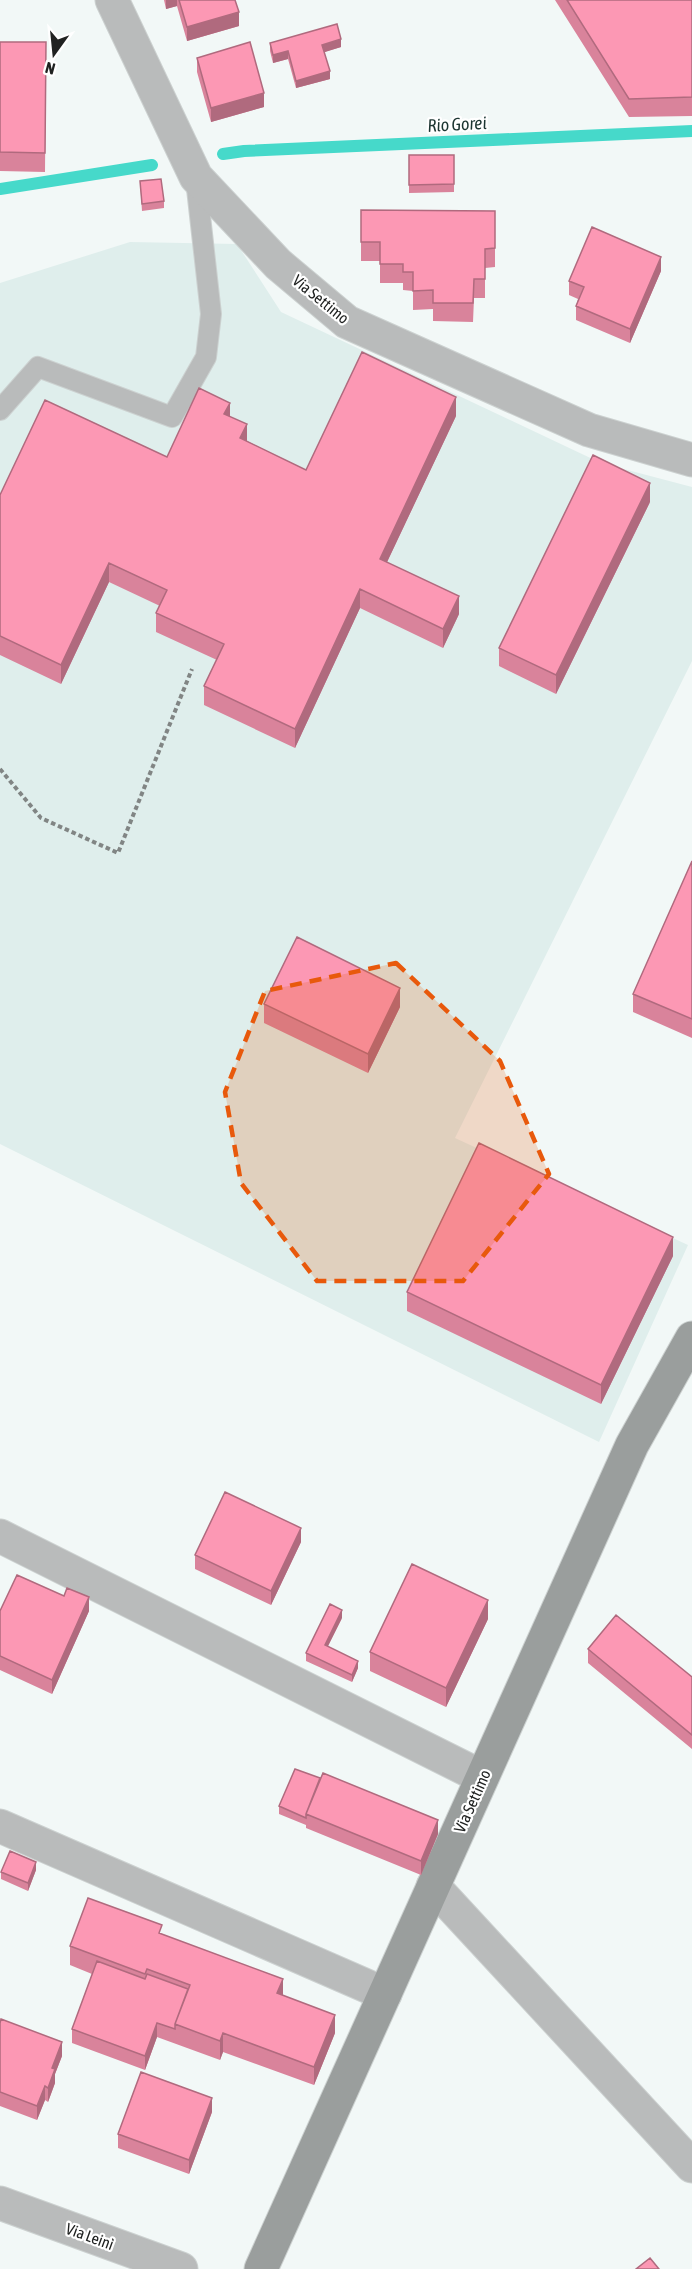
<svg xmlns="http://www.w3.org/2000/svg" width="692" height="2269" font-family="'Asap Condensed',sans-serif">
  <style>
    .built { fill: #dfeeec }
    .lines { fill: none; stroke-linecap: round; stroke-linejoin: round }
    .stream { stroke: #46d9ca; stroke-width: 12 }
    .lane-casing { stroke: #ccd1d0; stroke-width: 22 }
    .street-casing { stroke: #ccd1d0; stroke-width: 35 }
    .secondary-casing { stroke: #ccd1d0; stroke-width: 35 }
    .path { stroke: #818584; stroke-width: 4; stroke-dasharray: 4.5 3; stroke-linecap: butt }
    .lane { stroke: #b9bbbb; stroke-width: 20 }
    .street { stroke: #b9bbbb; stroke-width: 33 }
    .secondary { stroke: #9a9e9d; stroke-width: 33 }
    .wall { fill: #d9839b }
    .shaded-wall { fill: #b06a7e }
    .building { fill: #fc98b4; stroke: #b06a7e; stroke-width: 1.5 }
    .marked { fill: #e8590c; fill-opacity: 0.2; stroke: #e8590c; stroke-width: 4.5; stroke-dasharray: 12 8; stroke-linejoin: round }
    .labels { text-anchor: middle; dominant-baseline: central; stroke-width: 4.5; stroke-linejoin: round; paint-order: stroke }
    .street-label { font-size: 16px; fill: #202221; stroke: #fff }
    .water-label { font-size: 18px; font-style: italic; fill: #1c3531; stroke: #fff }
  </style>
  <rect width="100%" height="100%" fill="#f2f8f7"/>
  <path class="built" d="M130,242L237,244L281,312L601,463L692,487V661L455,1138L688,1245L599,1442L0,1144V283Z"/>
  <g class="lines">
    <path class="stream" d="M223,154L244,151L692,131
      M0,189L152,165"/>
    <defs>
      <path id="lane" d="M0,410L38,367L172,417L206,357L211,314L196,180"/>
      <path id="street" d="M112,0L196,177L278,264L347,322L589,430L692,460
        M0,1536L482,1777
        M0,1826L385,1994
        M433,1886L692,2166
        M0,2203L181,2269"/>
      <path id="secondary" d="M261,2269L632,1445L692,1338"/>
    </defs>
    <use href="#lane" class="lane-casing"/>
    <use href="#street" class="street-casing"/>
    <use href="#secondary" class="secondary-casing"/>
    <path class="path" d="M0,769L41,818L118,853L192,669"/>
    <use href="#lane" class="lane"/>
    <use href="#street" class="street"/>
    <use href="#secondary" class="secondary"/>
  </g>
  <path class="wall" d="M164,0H235L239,26L187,41L177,6L166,9Z
    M555,0H692V116L629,117Z
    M0,42H46L45,172L0,171Z
    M270,43L341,47L324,52L330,79L296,88L288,59L273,63L270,51Z
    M197,58L264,107L211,122L197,72Z
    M409,155H454V192L409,193Z
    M140,181L164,201V208L142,211Z
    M361,210L495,211V267L485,268V298H474L473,322L433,321V309L413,310V291L403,290V283H380V261H361Z
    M661,271L630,343L576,320V306L578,299L569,295V281Z
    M230,416L247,441L306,470L456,416L387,562L459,614L443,648L360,608L295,748L204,705V686L217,660L156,632V613L160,606L109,582L61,684L0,655V495L167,457Z
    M650,502L556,694L499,666V648Z
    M692,861V1038L633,1012V994Z
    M264,1004L400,1007L368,1073L264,1023Z
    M673,1256L601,1404L407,1311V1292Z
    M301,1542L271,1605L195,1569V1555Z
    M0,1611H89L52,1694L0,1670Z
    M342,1618L328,1646L358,1668L352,1682L306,1661V1653Z
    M488,1619L446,1707L370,1671V1652Z
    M588,1649L692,1677V1749L588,1663Z
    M279,1806L438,1834L421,1875L306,1828V1825L279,1814Z
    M36,1870L28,1891L1,1879V1872Z
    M162,1934L283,1995L335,2033L314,2085L223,2052L220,2060L157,2037L145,2070L72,2043V2029L92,1974L70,1965V1946Z
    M0,2023L62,2056L55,2074V2083L48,2102L45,2100L37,2120L0,2106Z
    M212,2112L189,2174L118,2148V2134Z"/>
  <path class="shaded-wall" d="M166,0H177V6L166,9Z
    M239,12V26L187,41V27Z
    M341,39V47L322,53V45Z
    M288,51V59L273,63V55Z
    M330,71V79L296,88V81Z
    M264,93V107L211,122V108Z
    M661,257V271L630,343V329Z
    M456,397V416L380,577V559Z
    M230,403V422L224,414Z
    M247,424V443L240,438Z
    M650,483V502L556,694V675Z
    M109,563V582L61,684V665Z
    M360,589V608L295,748V729Z
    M459,596V614L443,648V629Z
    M400,988V1007L368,1073V1054Z
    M673,1237V1256L601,1404V1385Z
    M301,1528V1542L271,1605V1591Z
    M89,1597V1611L52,1694V1680Z
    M488,1600V1619L446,1707V1688Z
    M342,1610V1618L325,1652V1645Z
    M358,1661V1668L352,1682V1675Z
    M438,1820V1834L421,1875V1861Z
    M36,1862V1870L28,1891V1883Z
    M283,1979V1998L277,1993Z
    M335,2015V2033L314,2085V2067Z
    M157,2023V2037L145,2070V2056Z
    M223,2033V2052L220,2060V2041Z
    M62,2042V2056L55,2074V2083L48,2102V2088L52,2068Z
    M45,2086V2100L37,2120V2106Z
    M212,2098V2112L189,2174V2160Z"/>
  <path class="building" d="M179,0H235L239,12L187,27Z
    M567,0H692V97L629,99Z
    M337,24L341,39L322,45L330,71L296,81L288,51L273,55L270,43Z
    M0,42H46L45,153L0,152Z
    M250,42L264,93L211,108L197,58Z
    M409,155H454V184L409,185Z
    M161,179L164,201L142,204L140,181Z
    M361,210L495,211V248L485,249V279H474L473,303H433V290L413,291V272H403V264H380V242H361Z
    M592,227L661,257L630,329L576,306L584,287L569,281Z
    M362,352L456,397L380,559L459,596L443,629L360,589L295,729L204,686L224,644L156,613L167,590L109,563L61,665L0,636V495L45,400L167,457L199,388L230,403L224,414L247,424L240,438L306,470Z
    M593,455L650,483L556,675L499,648Z
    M692,861V1019L633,994Z
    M297,937L400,988L368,1054L264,1004Z
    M479,1143L673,1237L601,1385L407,1292Z
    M225,1492L301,1528L271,1591L195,1555Z
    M412,1564L488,1600L446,1688L370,1652Z
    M17,1575L64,1596L67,1588L89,1597L52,1680L0,1656V1611Z
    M330,1604L342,1610L325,1645L358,1661L352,1675L306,1653Z
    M616,1615L692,1677V1735L588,1649Z
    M295,1769L320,1778L306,1814V1818L279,1806Z
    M323,1773L438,1820L421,1861L306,1814Z
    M10,1851L36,1862L28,1883L1,1872Z
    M88,1898L162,1925L159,1933L283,1979L277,1993L335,2015L314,2067L223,2033L220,2041L175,2024L190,1985L147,1969L145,1974L70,1946Z
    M97,1961L145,1979L147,1974L188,1989L175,2024V2029L157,2023L145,2056L72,2029Z
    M1,2019L62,2042L52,2068L55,2069L48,2088L45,2086L37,2106L0,2092V2023Z
    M141,2072L212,2098L189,2160L118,2134Z
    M650,2258L659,2269H636Z"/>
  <path class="marked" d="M396,963L500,1061L549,1174L463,1281H317L241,1183L225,1092L265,991Z"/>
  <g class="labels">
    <g class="street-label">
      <text transform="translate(321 299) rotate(39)">Via Settimo</text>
      <text transform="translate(472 1801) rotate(-66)">Via Settimo</text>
      <text transform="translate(90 2236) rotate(20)">Via Leinì</text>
    </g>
    <g class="water-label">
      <text transform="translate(457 124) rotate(-3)">Rio Gorei</text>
    </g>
  </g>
  <g transform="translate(54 54) rotate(195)" stroke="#ffffff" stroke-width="4.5" paint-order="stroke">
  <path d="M0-4.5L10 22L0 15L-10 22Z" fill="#202221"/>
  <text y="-9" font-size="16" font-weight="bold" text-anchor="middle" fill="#202221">N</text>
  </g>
</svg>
